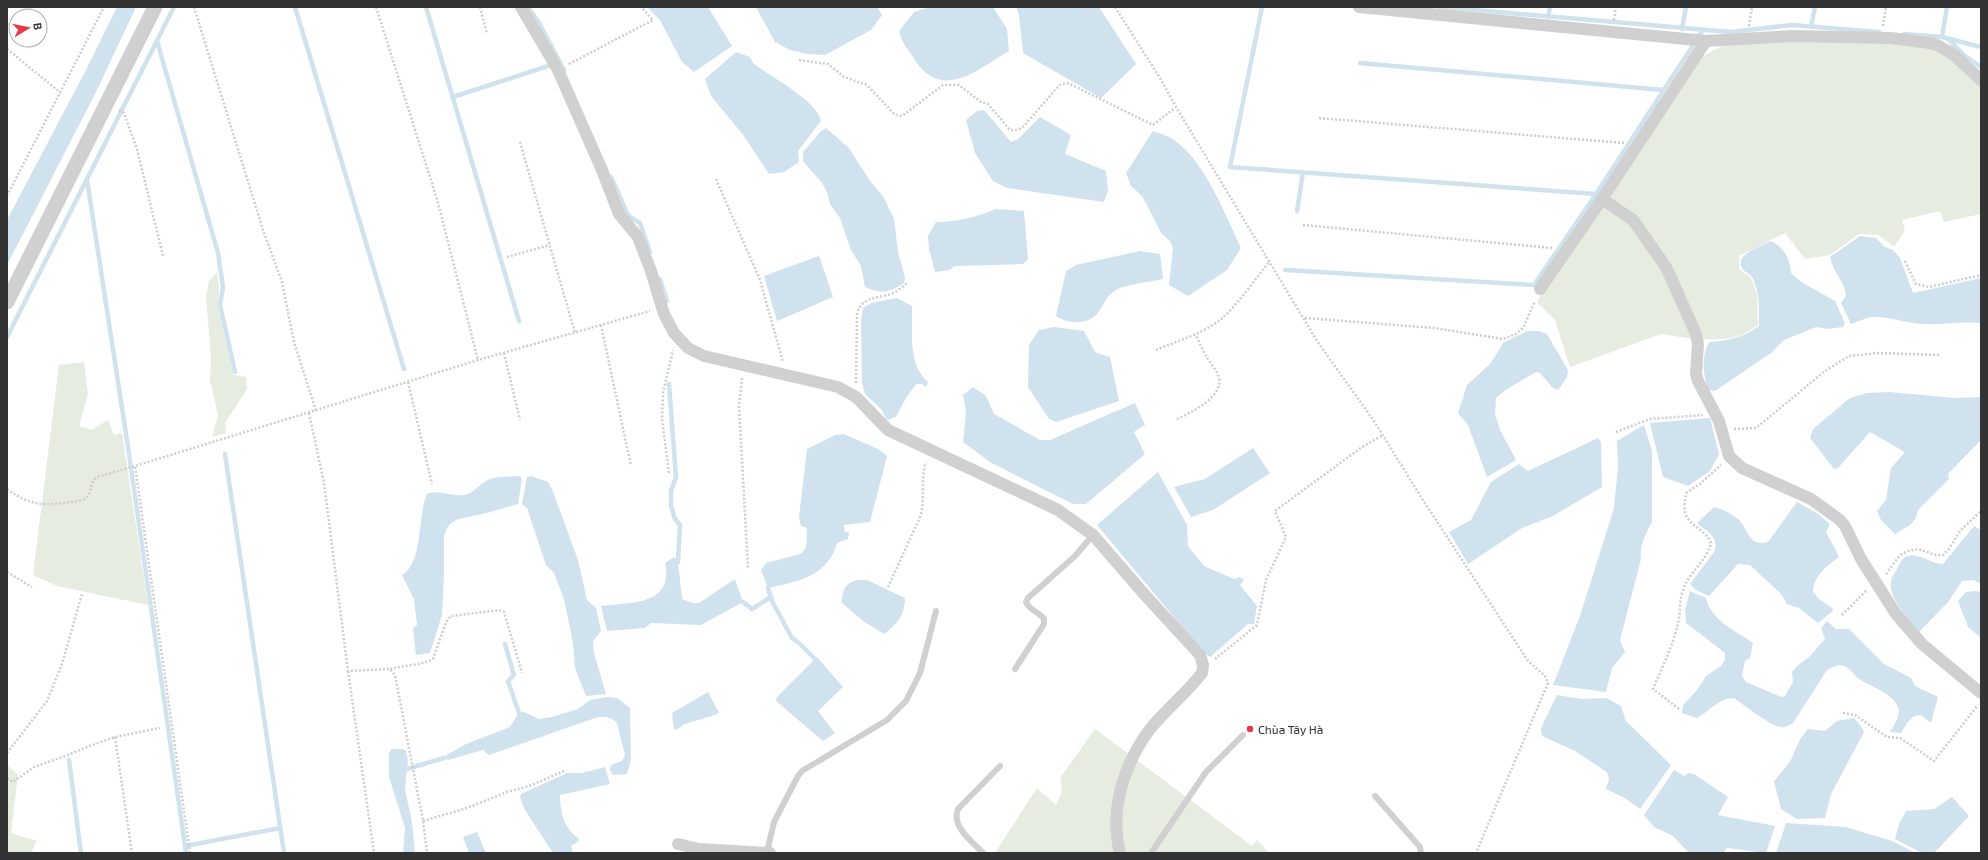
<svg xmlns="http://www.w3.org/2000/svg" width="1988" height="860" font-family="'Exo 2',sans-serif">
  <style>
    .green { fill: #e6ecdf }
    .water { fill: #cfe2ee }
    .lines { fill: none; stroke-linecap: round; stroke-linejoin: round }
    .stream { stroke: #cfe2ee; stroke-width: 4.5 }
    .path { stroke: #cdcdcd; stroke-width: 2.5; stroke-dasharray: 2 2; stroke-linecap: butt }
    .service { stroke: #d0d0d0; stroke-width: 6 }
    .minor { stroke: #d0d0d0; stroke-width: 12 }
    .tertiary { stroke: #d0d0d0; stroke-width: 15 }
    .poi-dot { fill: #e63946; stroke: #fff; stroke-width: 1.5 }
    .labels { text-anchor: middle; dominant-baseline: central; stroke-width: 4; stroke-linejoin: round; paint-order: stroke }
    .poi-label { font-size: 12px; fill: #333; stroke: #fff; text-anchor: start }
  </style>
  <rect width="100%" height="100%" fill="#fff"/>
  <path class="green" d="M1776,38C1814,39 1917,35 1946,54C1959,62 1970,75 1981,85V214L1944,222L1940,211L1902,220L1905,230L1894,247L1879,235L1859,234L1830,255L1805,259L1785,233L1739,256V269L1751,278L1757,295L1758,325C1739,340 1723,340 1700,339L1668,264L1606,199L1698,60C1726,40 1743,42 1776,38Z
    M1603,204L1631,222L1664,269L1694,339L1661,334L1570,367L1555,320L1537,302L1543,291Z
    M217,272L219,288L218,306L233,375L246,377L247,389L225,423L226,433L212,437L218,415L210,380L211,357L206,296L209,281Z
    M84,362L88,394L79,426L92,430L108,420L114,435L122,433L148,605L57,586L33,575L59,365Z
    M1095,729L1252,846L1257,840L1269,853H995L1037,788L1056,805L1062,791L1060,778Z
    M7,765L18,775L11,833L37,841L31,853H7Z"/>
  <path class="water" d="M117,7H136L96,92L7,265V220L86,70Z
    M647,7H708L732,46L694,72L682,62L660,20Z
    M756,7H877L882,15L871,30L825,55L807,54L790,50L775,42Z
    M930,7H993L1007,29L1009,51C978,69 942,102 915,60C909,51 901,42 899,31L914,12Z
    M1016,7H1099L1136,64L1101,98L1023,53L1019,15Z
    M736,52L750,57L753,63C769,76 818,101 821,121L798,151L799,162L784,172L769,174L744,136L711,96L705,79Z
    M984,110L1011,142L1018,139L1040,117L1071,135L1065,154L1106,171L1108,191L1104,202L1007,188L993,181L975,153L966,120L977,111Z
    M826,128L849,148L870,181L884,198L894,219L898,252L905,277L904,283C888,293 882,294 865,287L861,266L851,250L840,218L830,204L827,192L822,183L803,161V152L821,131Z
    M1153,131C1161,134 1172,137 1178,143C1206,165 1226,216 1241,248L1227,270L1188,296L1169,285L1173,248L1170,241L1162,234L1142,196L1131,186L1126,173Z
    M996,209L1024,211L1028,259L1023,264L954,266L950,270L935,272L929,249L928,236L936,222C957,222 976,217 996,209Z
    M1860,236L1876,238L1885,247L1893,250L1900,258L1913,293L1981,278V323C1961,321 1943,325 1923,324C1905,323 1889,316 1871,317C1865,318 1857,322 1851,324L1841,303L1846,296C1845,282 1833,272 1830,257Z
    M1771,241C1785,248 1790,259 1791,273L1801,282L1835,301L1845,323L1843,327L1827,329L1816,327L1784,340L1771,353L1715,391L1708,390C1703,374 1701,357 1709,342C1728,341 1744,337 1759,326C1759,309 1760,294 1753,279C1751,274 1745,273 1742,268C1734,254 1762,246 1771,241Z
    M1140,251L1160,254L1163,279C1150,282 1129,284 1118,289C1104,296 1105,306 1096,315C1085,325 1068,324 1056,316L1066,271L1076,265Z
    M819,256L833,297L777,321L764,276Z
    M897,298L912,306C913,331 907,364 928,382L926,387L922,384H916L906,398L896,417L887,420L881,409L865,394L862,383L861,321L863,308L871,303Z
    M1054,327L1084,331L1095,352L1110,357L1119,401L1056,422L1049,419L1028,387L1029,345L1039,330Z
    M1527,331H1539L1547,334L1568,370L1567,377L1558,390L1553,388L1540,373L1536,372L1507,389L1496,398L1495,414L1500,430L1516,460L1487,477L1468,425L1458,413L1467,385L1491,363L1503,343Z
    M973,387L986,396L994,414L1040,440H1050L1135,403L1145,425L1134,432L1145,454L1086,504H1073L990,462L963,442L966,412L963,395Z
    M1889,392L1955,398L1981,397V440L1948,474L1949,479L1918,510L1916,518L1910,525L1895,534L1881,520L1877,511L1886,500L1891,468L1905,452L1870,432L1838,468L1834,469L1810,438L1813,429L1850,398L1867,393Z
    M1710,418L1719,454L1710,471L1688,486L1663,477L1650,423Z
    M1644,425L1652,451V522C1646,533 1639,547 1641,559L1620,640L1625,652L1612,668L1606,692L1553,685L1580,616L1614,508L1618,467L1617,441Z
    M844,434L878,449L887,456L870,522L844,525L845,532H849L848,539L837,543C827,577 799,581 768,588L761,570L766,563L800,554C809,548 806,538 807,528L801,526L799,517L807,449L835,435Z
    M1598,438L1601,442L1602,487L1553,516L1522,528L1468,564L1449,532L1471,520L1491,482L1519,464L1528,471Z
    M1253,448L1270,473L1213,510L1191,517L1174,487L1205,479Z
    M1158,472L1187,525L1188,546L1204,566L1234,579L1240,577L1244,580L1240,585L1257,606L1254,624H1248L1210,657L1203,652L1097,525Z
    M519,476L522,479L518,504L483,514L458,519L450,524L446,530L444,536V575L442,615L430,653L416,655L413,629L417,625L414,599L402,575C424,562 417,515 427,494C438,489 452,497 464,495C475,493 479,484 488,480C496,476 509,477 519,476Z
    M531,476L548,482L552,489L578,560L587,600L596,608L601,631L593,641L594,653L606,694L586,696L575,668L573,643L564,599L554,573L546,565L527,508L522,504L527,477Z
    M1797,502L1818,514L1830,524L1826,532L1839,557C1826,566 1814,576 1813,592L1820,600L1832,608L1833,611L1818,623L1799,608L1787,604L1781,594L1750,565L1738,564L1709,596L1696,590L1690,584L1714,552C1720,537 1707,532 1697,523L1714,507C1724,510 1731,513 1739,520C1749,530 1748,547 1768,542Z
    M1974,526L1981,530V584L1974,580L1962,581L1948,602L1919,632C1910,622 1888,597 1891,582C1891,578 1894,574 1896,571C1899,565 1901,559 1907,556C1919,552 1931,564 1943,564Z
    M674,557L678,562L682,599L693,603H699L735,579L743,602L701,625L651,623L645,628L607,631L601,606C632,602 674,605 665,563Z
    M858,580H867L905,598C905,615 897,624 884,634L863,621L842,603C842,590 845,583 858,580Z
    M1690,591L1706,598C1712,622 1735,630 1753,643L1750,658L1745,661L1742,676L1746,682L1781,697L1785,696L1793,682L1792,672L1797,666L1809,657L1825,639L1821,628L1827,621L1836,629H1849L1884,664L1911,678L1915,686L1938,697L1931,723L1921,715L1914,716L1907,723L1901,733L1890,732C1894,725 1901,715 1898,707C1892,692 1870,687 1858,678C1853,674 1851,669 1844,666C1838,664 1833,667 1827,670L1793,723C1789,725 1784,728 1781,727C1770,726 1744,705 1734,698C1719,698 1710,711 1697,718L1682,713L1683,705L1697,690L1706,676L1721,666L1725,659V653L1686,623L1685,610Z
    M1975,591L1981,592V638L1968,627L1958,601L1966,592Z
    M817,657L843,687L818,711L835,733L823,741L776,701L777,697Z
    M708,692L719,713C708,718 697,720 685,724C681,726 679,729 674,730L672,713Z
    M1557,695L1582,699L1606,698L1621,706L1626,721L1671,765L1640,809L1625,798L1606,789L1609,779L1607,772L1575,751L1542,736L1541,728Z
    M608,697L617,698L630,708L631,759L627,774L613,775L610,770L611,765L622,761L625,755L617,723C612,717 606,717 598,717L489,755L483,750L448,760L444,758L448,754L466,744L510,727L519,713L524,712L539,719L552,717L578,709L590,700Z
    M1854,718L1861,726L1864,732L1831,794L1825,818L1797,819L1781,809L1774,781L1790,762L1800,739L1808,729L1825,731L1837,721Z
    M392,749H403L406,751L408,760L405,790L412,822L415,853H403L405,828L389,777V753Z
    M605,767L610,784L560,795C560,812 564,828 578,838L579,841L571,846L573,853H553L525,810L520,797L521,794L567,773H582Z
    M1674,770L1684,776L1688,773L1694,774L1728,797L1718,815L1775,826L1766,853L1727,848L1723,853H1689L1673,836L1654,827L1644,815Z
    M1952,797L1969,816L1934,853H1922L1895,839L1899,824L1906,811L1934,809Z
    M1786,823L1846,827L1892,841L1916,853H1776Z
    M477,832L486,853H469L463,837Z"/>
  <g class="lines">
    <path class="stream" d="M295,7L404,369
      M426,7L519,321
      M528,7L538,21L564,70
      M1262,7L1230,167L1596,194
      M1440,7L1731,32L1792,25L1879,32
      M1548,17L1550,7
      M1811,27L1815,7
      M1682,29L1686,7
      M1904,34L1942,37L1981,47
      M1942,37L1947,7
      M1948,39L1965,56L1981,67
      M157,41L218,253L223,287L220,305L235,372
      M1360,63L1663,90
      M453,97L554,64
      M611,177L627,213L630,217L640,223L650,252
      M87,180L128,447L186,853
      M1297,211L1303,172
      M1285,270L1534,285L1596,194L1703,30
      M660,279L667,301
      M7,337L174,7
      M669,384L676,477L671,491V506L675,519L680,525L678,562
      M225,454L284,853
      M768,588L773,603L792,638L799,643L815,659
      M743,602L752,609L771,597
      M505,644L514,675L508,681L519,713
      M69,760L81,853
      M407,769L444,758
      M185,846L280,828"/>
    <path class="path" d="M194,7L263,230L282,282L294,342L316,411
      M376,7L437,199L478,360
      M480,7L487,34
      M1115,7L1160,78L1176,107L1317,341L1374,421L1421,497L1528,661L1545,676L1548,683L1476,853
      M1614,20L1616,7
      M1749,26L1752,7
      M1883,26L1886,7
      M7,49L61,93
      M799,60L828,64L844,77L867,85L895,115L902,116L943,85H959L981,102L988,104L1010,130H1018L1024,126L1056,89L1061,84L1068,83L1153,125L1176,107
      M569,64L653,20L641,7
      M119,110L124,113L137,149L163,256
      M1319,118L1624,143
      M520,142L575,333
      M716,179L760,280L783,362
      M7,196L104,7
      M1303,225L1552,248
      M507,257L550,245
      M1905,261L1916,284L1929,287L1981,275
      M1305,318L1434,328L1503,339L1516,334L1523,328L1535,301
      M601,325L631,466
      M1156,350C1177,341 1202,334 1220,320C1239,304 1254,280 1270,261
      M504,353L520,420
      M742,378L739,406L748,568
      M408,382L432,484
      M856,383L857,313C862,297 878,298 891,294C897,292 902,287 907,283
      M309,413L324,483L348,671L390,669L395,675L423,821L427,853
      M1177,419C1191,413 1224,396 1219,378C1217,370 1210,363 1206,356C1202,349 1199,341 1195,334
      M1734,429L1756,428L1825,371L1849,356L1878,353L1941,355
      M1616,432L1650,419L1703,415
      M669,473L662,419L663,393L673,350
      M7,489C30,506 44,506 71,502C76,501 82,501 86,498C92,492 90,482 97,477L135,466
      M7,572L32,587
      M1886,574L1900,555L1908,551L1918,549L1936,555H1943L1949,549L1960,531L1981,511
      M888,587L921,515C925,497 920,480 926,462
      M1842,615L1866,591
      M1215,659L1257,625L1266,580L1286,537L1275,511L1362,447L1383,435
      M390,669C404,665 420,666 433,659L446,622L451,616L499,610L504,612L522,673
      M348,671L374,853
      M1679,709L1653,689C1662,667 1673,646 1678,623C1681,612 1679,600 1683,590C1689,572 1707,561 1711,543C1703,523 1676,527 1687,492L1700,484L1721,465
      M1843,713L1855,715L1887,737L1900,738L1934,761L1978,705
      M115,737L132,853
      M7,753L47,701L62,664L82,594
      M7,778L13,782L34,767L68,755L84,748L115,737L160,728
      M423,821L467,808L507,792L532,785L564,771
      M190,853L135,466L478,360L650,311"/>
    <path class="service" d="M1015,669L1044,624V619C1039,612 1029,610 1026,602L1028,598L1075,556L1093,535
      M1375,796L1420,847L1421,853
      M767,852L774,822L798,776L802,771L887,720L906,701L920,673L936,611
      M983,853C972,841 951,827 958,809L1000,766
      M1151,853L1206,772L1243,735"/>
    <path class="minor" d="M521,7L558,70L602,170L619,214L638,237L651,271L664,314L674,333L688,348L704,356L838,387L856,397L888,430L1058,510L1093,535L1145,595L1200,655L1203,665L1202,673C1187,693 1166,709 1150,729C1124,764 1109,810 1120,853
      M1359,7L1706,41L1602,199L1540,289
      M1706,41L1793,36L1891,38L1930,43L1937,45L1953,54L1981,80
      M1602,199L1633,220L1666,267L1696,334L1698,344L1696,374L1698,381L1719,421L1729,456L1742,468L1811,499L1840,520L1845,526L1861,559L1896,614L1922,644L1981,693
      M678,844L699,849L770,853"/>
    <path class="tertiary" d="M7,302L155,7"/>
  </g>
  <circle class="poi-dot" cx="1250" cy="729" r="4"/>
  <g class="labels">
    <g class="poi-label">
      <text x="1258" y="729">Chùa Tây Hà</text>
    </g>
  </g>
  <rect width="1988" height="860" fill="none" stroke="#333333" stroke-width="16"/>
  <g transform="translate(28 28) rotate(80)"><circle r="19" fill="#ffffff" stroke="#adadad"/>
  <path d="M0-3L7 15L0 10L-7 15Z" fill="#e63946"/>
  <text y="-6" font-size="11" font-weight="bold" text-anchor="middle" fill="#333333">B</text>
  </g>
</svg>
